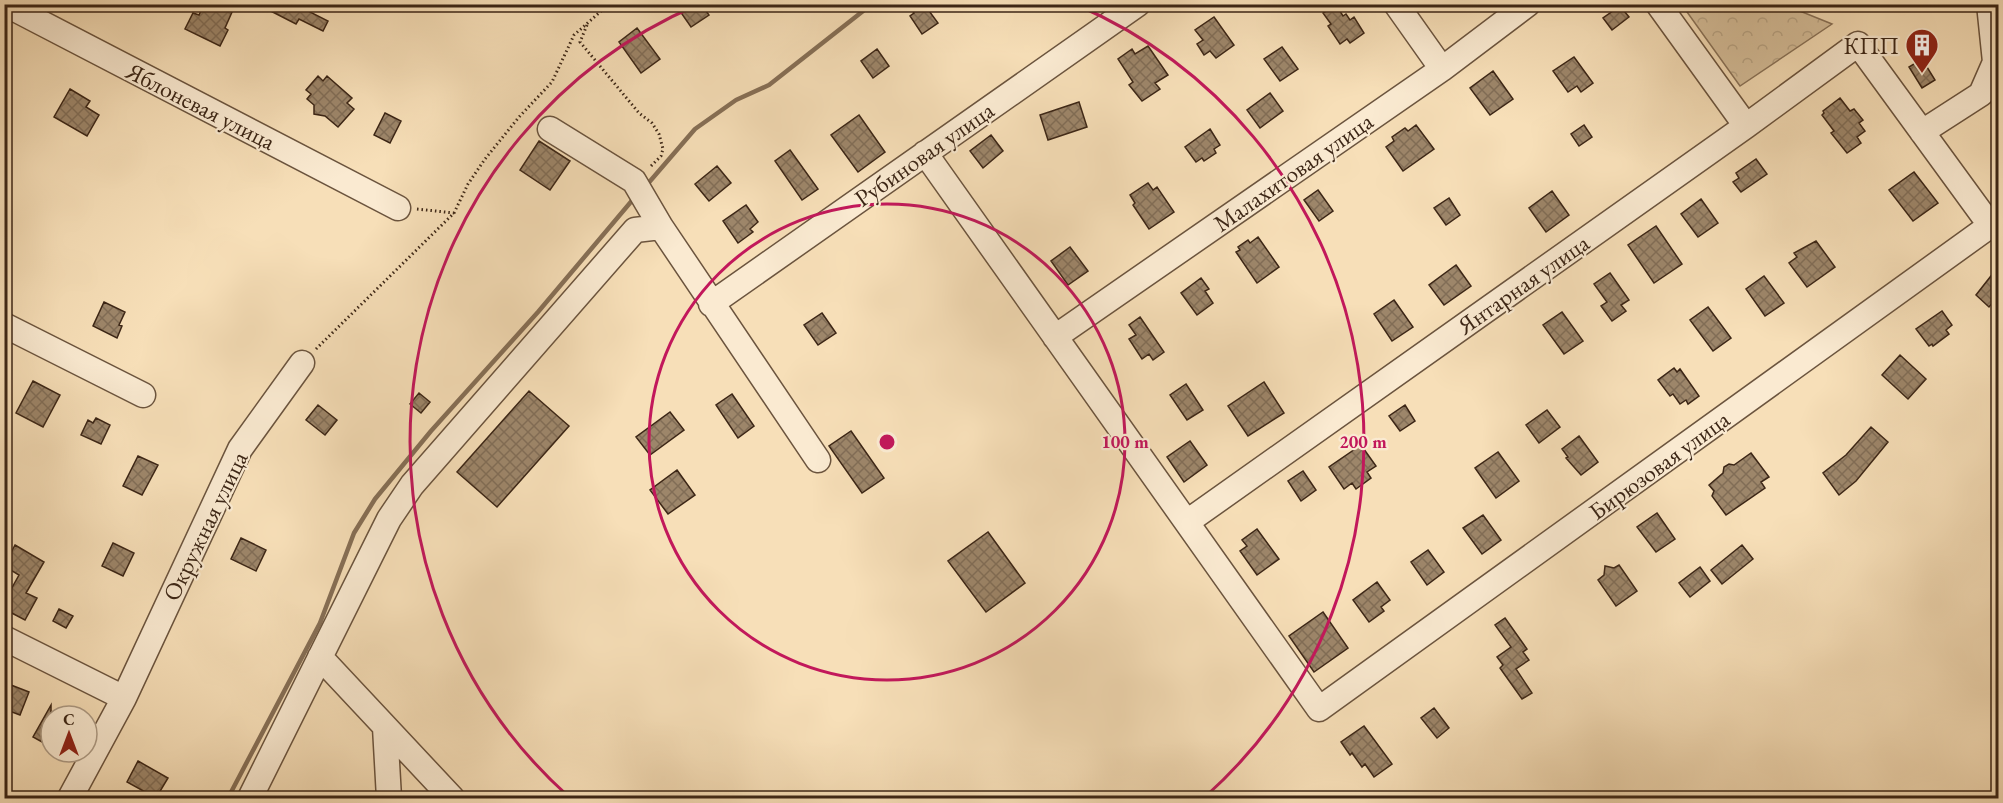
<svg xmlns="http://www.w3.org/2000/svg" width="2003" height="803" font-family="'EB Garamond',serif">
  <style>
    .forest { fill: url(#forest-crowns); stroke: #8a7359; stroke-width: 1.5 }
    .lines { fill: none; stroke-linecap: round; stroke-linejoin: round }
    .stream { stroke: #866f56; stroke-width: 4.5 }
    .building { fill: url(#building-cross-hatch); stroke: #3c2616; stroke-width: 1.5 }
    .minor-casing { stroke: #6b543e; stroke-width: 27 }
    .path { stroke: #3c2616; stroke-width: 3; stroke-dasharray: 1.5 3; stroke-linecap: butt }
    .minor { stroke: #faead1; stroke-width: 24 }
    .ring { fill: none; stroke: #c2185b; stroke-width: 3 }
    .labels { text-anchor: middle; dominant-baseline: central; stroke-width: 4.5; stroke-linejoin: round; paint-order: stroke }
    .poi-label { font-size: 24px; fill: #3c2616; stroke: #faead1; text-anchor: end }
    .street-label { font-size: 24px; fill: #3c2616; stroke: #faead1 }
    .centre { fill: #c2185b; stroke: #faead1; stroke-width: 3 }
    .ring-label { font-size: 18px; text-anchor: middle; font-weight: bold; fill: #c2185b; stroke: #faead1; stroke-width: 4.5; stroke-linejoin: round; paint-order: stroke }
  </style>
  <defs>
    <pattern id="forest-crowns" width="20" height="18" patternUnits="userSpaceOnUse" patternTransform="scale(1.5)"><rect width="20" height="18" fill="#d7c09c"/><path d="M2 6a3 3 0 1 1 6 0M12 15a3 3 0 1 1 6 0" fill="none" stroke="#b9a586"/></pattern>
    <pattern id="building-cross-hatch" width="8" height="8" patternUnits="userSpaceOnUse" patternTransform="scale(1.5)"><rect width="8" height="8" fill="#9d866a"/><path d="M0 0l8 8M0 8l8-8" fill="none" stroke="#816d56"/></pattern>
  </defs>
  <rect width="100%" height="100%" fill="#f7dfb8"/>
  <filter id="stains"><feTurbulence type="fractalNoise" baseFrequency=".00333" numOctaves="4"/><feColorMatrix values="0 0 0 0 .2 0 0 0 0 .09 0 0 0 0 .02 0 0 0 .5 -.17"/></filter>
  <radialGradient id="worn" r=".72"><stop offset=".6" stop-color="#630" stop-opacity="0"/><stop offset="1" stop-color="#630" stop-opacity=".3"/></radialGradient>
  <path class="forest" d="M1682,5H1785L1832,24L1740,86Z"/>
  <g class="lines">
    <path class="stream" d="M645,187L695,129L736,100L769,85L872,4
      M228,798L320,623L354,533L375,499L431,431L538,312L635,197"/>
  </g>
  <path class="building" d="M204,4H217L232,12L225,28L228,30L220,46L185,29L193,13L199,15Z
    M257,4H306L304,9L328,21L323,31L299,19L296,24Z
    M675,4H701L709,15L691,27Z
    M908,4H924L938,23L922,34L910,16L914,13Z
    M1336,5L1343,16L1346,14L1350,20L1354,17L1364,33L1350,43L1347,39L1340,44L1328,26L1331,24L1323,13Z
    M1620,6L1629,17L1612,30L1603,18Z
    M1214,17L1234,45L1216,58L1210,51L1204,55L1197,44L1203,40L1195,30Z
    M637,28L660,59L641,73L619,42Z
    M1148,46L1168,75L1155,83L1160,89L1142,101L1129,85L1133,82L1118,59L1132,49L1135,54Z
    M1282,47L1298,69L1280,81L1264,59Z
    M877,49L889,66L873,78L861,61Z
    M1574,57L1593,83L1581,92L1577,86L1568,92L1553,71Z
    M1922,59L1935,80L1922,88L1909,67Z
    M1493,71L1513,99L1490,115L1470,88Z
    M318,76L323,81L327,76L352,98L347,103L354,109L338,127L325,116L314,114V105L307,99L311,94L306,90Z
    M70,89L90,101L86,107L99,115L87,136L54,117Z
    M1270,93L1283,111L1260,128L1247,110Z
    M1840,98L1850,111L1854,109L1863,120L1859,123L1865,131L1857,137L1861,143L1847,153L1831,133L1834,131L1822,115L1824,113L1823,111Z
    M1079,102L1087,127L1048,140L1040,115Z
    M385,113L401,121L390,143L374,135Z
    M859,115L885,152L858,172L831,135Z
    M1416,125L1434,149L1403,171L1386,147L1394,141L1392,137L1405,128L1408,131Z
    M1584,125L1592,137L1579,146L1571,134Z
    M1210,129L1220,145L1214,149L1216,153L1204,161L1202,158L1196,162L1185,147Z
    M991,135L1003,151L983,168L970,151Z
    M539,141L570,161L550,190L520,170Z
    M790,150L818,189L802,200L775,161Z
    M1756,159L1767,174L1741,192L1733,182L1739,178L1736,173Z
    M717,166L731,183L709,201L695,184Z
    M1914,172L1938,203L1913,221L1889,190Z
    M1148,183L1153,190L1157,187L1174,212L1149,229L1133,205L1135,203L1130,195Z
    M1318,190L1333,211L1319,221L1304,200Z
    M1552,191L1569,215L1546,232L1529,208Z
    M1449,198L1460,215L1446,225L1434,208Z
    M1701,199L1718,223L1698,237L1681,214Z
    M746,205L758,222L750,229L753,232L738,243L723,221Z
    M1656,226L1682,264L1654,283L1628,245Z
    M1258,237L1279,267L1257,283L1236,252L1240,250L1238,247L1248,240L1250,243Z
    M1816,241L1835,267L1807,287L1789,263L1797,257L1794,253Z
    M1070,247L1088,271L1068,285L1051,261Z
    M1456,265L1471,286L1444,305L1429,285Z
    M1998,267V296L1989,307L1976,295Z
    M1610,273L1629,300L1621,305L1626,311L1612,321L1601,306L1607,302L1594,284Z
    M1764,276L1784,303L1765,316L1746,289Z
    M1201,278L1209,289L1205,291L1213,303L1197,315L1181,293Z
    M1394,300L1413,327L1392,341L1374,314Z
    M104,302L125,312L119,325L122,326L117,338L93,326Z
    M1708,307L1731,338L1713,351L1690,320Z
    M1942,311L1952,325L1946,330L1949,334L1933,346L1932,344L1929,346L1916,329Z
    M1562,312L1583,341L1564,354L1543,325Z
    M822,313L836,333L818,345L804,325Z
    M1140,317L1164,352L1153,360L1149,354L1142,359L1129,339L1136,335L1129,325Z
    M1900,355L1926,379L1908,399L1882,375Z
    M1674,368L1677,372L1680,369L1699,396L1688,404L1686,400L1680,404L1673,394L1670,396L1658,380Z
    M33,381L60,395L43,427L16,413Z
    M1264,382L1284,413L1248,436L1228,406Z
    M1186,384L1203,410L1187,420L1170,395Z
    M529,391L569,426L497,507L457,472Z
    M419,393L430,402L421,413L410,404Z
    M732,394L754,426L738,438L716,405Z
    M318,405L337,420L325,435L306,420Z
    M1405,405L1415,421L1400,431L1389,416Z
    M1547,410L1560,427L1539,443L1526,425Z
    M670,412L684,430L650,455L636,437Z
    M96,418L110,425L101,444L81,435L88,420L93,423Z
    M1871,427L1888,442L1856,481L1839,495L1823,473L1846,455Z
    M851,431L884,478L862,493L829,446Z
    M1579,436L1598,462L1581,475L1566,458L1568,457L1562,449Z
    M1190,441L1207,465L1184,482L1167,457Z
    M1361,445L1376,466L1367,472L1371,478L1356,489L1352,483L1344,489L1329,467Z
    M1498,452L1519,481L1496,498L1475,468Z
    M1751,453L1769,477L1761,482L1765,488L1726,515L1712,496L1714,491L1709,485L1723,473L1724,467L1729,464L1734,465Z
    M138,456L158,465L142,495L123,486Z
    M677,470L695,495L668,514L650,490Z
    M1303,471L1316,490L1301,501L1288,481Z
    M1657,513L1675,539L1656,552L1637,527Z
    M1483,515L1501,540L1482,554L1463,528Z
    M1257,529L1279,559L1257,575L1240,551L1247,546L1242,540Z
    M988,532L1025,583L986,612L948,561Z
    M241,538L266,550L256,571L231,559Z
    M113,543L134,553L123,576L102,566Z
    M15,545L44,562L26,593L37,598L25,620L4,609V602L19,575L4,566Z
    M1742,545L1753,559L1722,584L1711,570Z
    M1428,550L1444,572L1427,585L1411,562Z
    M1619,565L1637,591L1616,606L1598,580L1604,575L1605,566L1614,568Z
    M1700,567L1710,581L1690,597L1679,583Z
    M1377,582L1390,600L1381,607L1384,611L1369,622L1353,600Z
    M59,609L73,616L66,628L53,621Z
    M1323,612L1348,648L1314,672L1289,636Z
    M1505,618L1527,649L1523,652L1529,660L1516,669L1532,693L1522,699L1500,668L1503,665L1497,657L1511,647L1495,625Z
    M11,685L29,692L20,715L4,709V701Z
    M51,705V747L33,737Z
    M1434,708L1449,728L1437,738L1421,718Z
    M1364,726L1392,764L1374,777L1365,764L1362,767L1352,753L1350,755L1341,742Z
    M138,761L168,778L156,798L127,782Z"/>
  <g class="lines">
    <defs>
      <path id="minor" d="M5,4L398,208
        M1396,4L1442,69
        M1658,4L1746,126
        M550,129L634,181L661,227
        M1922,132L1981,94L1995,62L1989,4
        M925,153L1319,709L1998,220
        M711,304L1138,4
        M4,325L143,395
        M1055,337L1442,69L1528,4
        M1187,522L1746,126L1858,44L1990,225
        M4,638L124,698
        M320,657L452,798
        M385,727L389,798
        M70,798L124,698L240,449L302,363
        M250,798L389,519L412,485L635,230L661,227L818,460"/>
    </defs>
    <use href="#minor" class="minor-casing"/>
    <path class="path" d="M587,25L580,42L639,113L652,123L659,134L663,149L661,156L649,168
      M417,209L454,213
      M316,349L454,213L468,184L485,159L519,117L552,82L574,35L609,4"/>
    <use href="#minor" class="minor"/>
  </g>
  <g class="ring">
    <circle cx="887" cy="442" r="238"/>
    <path d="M568 796A476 476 0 0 1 697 5M1077 5A476 476 0 0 1 1206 796"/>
  </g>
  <defs>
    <symbol id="building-pin" viewBox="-11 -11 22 30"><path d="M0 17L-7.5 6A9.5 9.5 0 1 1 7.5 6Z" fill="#8f2418" stroke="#faead1"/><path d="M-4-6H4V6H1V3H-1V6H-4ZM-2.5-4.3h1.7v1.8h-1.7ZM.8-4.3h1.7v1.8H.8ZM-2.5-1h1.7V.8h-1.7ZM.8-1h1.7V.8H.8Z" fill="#fff"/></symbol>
  </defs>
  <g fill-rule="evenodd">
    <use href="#building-pin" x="1903" y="26" width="38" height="52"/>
  </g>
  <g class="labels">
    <g class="poi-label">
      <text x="1899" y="45">КПП</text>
    </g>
    <g class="street-label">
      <text transform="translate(201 106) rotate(27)">Яблоневая улица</text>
      <text transform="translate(924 154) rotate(-35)">Рубиновая улица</text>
      <text transform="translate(1293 172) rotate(-35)">Малахитовая улица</text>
      <text transform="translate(1523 284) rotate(-35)">Янтарная улица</text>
      <text transform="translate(1659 465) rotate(-36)">Бирюзовая улица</text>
      <text transform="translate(205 526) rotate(-64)">Окружная улица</text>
    </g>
  </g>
  <circle cx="887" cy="442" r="9" class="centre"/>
  <g class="ring-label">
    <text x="1125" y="448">100 m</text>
    <text x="1363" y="448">200 m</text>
  </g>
  <rect width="2003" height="803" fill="none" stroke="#f7dfb8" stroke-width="24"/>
  <rect x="6" y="6" width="1991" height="791" fill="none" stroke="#3c2616" stroke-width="3"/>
  <rect x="12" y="12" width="1979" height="779" fill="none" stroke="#3c2616" stroke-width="1.5"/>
  <g transform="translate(69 734)"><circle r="28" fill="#faead1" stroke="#ae9c86" stroke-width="1.5"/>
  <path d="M0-4.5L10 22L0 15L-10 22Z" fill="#8f2418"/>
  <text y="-9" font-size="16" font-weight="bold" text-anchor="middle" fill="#3c2616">С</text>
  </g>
  <rect width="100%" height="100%" filter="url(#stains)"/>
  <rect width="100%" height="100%" fill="url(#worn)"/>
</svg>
